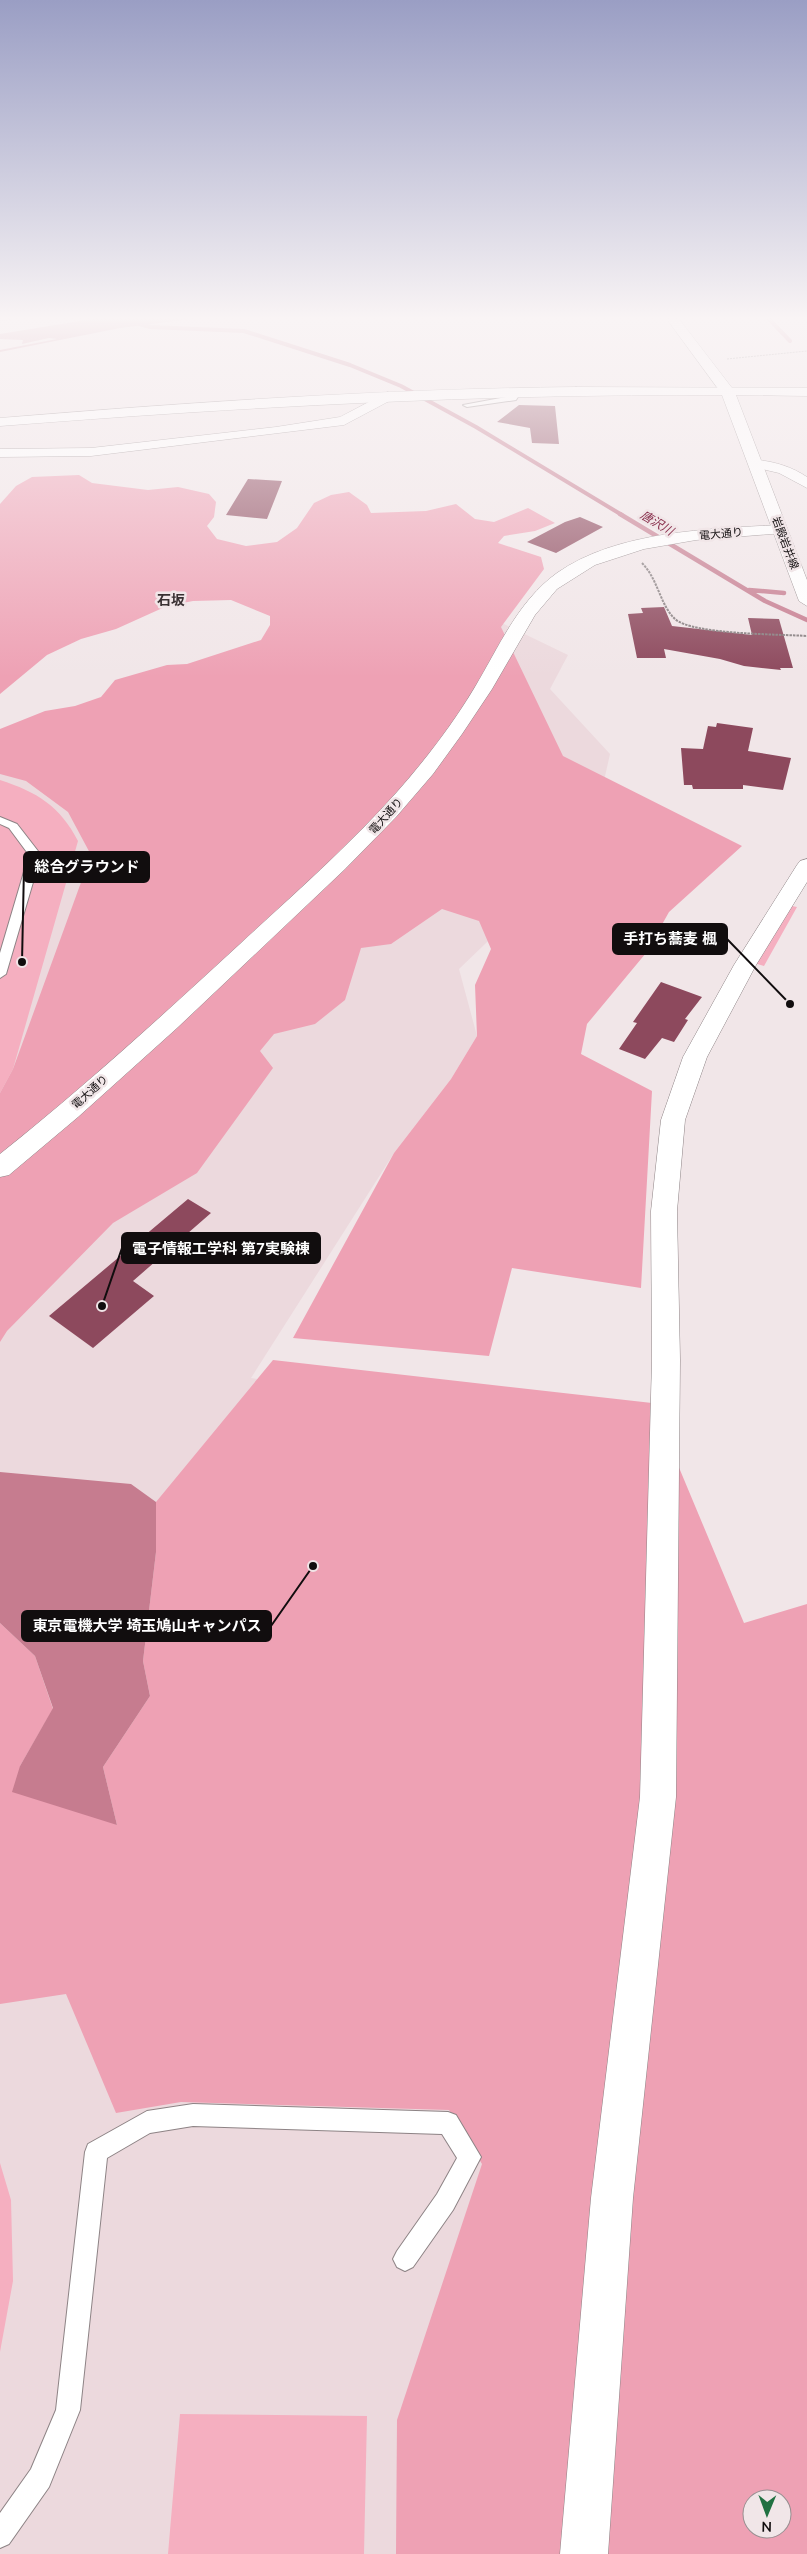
<svg xmlns="http://www.w3.org/2000/svg" width="807" height="2554" font-family="'Nunito Sans','Noto Sans JP',sans-serif">
  <style>
    .built { fill: #ecd9dd }
    .green { fill: #f5afc0 }
    .forest { fill: #eea1b4; fill-rule: evenodd }
    .water { fill: #c67c8f }
    .lines { fill: none; stroke-linecap: round; stroke-linejoin: round }
    .stream-far1 { stroke: #c67c8f; stroke-width: 4 }
    .stream { stroke: #c67c8f; stroke-width: 4.5 }
    .building { fill: #8d495d }
    .service-casing { stroke: #8d8385; stroke-width: 2 }
    .minor-casing { stroke: #8d8385; stroke-width: 1 }
    .tertiary-casing { stroke: #8d8385; stroke-width: 1 }
    .secondary-casing { stroke: #8d8385; stroke-width: 1 }
    .path-far1 { stroke: #877f80; stroke-width: 1; stroke-dasharray: 2 1; stroke-linecap: butt }
    .path { stroke: #877f80; stroke-width: 2; stroke-dasharray: 2.5 1; stroke-linecap: butt }
    .service { fill: #fff; fill-rule: evenodd }
    .minor { fill: #fff; fill-rule: evenodd }
    .tertiary { fill: #fff; fill-rule: evenodd }
    .secondary { fill: #fff; fill-rule: evenodd }
    .labels { text-anchor: middle; dominant-baseline: central; stroke-width: 5; stroke-linejoin: round; paint-order: stroke }
    .far-street-label { font-size: 11px; fill: #110d0e; stroke: #f1e6e8 }
    .far-water-label { font-size: 12px; font-style: italic; fill: #89304d; stroke: #f1e6e8 }
    .far-quarter-label { font-size: 14px; font-weight: bold; fill: #393032; stroke: #f1e6e8 }
    .leader { fill: none; stroke: #110d0e; stroke-width: 2 }
    .callout-dot { fill: #110d0e; stroke: #f1e6e8; stroke-width: 2 }
    .callout { fill: #110d0e; stroke: #110d0e; stroke-width: 2 }
    .callout-label { font-size: 15px; text-anchor: middle; font-weight: bold; fill: #fff }
  </style>
  <rect width="100%" height="100%" fill="#f1e6e8"/>
  <path class="built" d="M502,623L568,655L550,689L610,754L590,843L459,969L477,1036L451,1079L394,1153L251,1378L629,1431L537,2554H0V754Z"/>
  <path class="green" d="M0,780C37,792 60,806 78,841L13,1069L0,1093Z
    M787,905L797,907L764,966L754,963Z
    M0,2163L11,2200L13,2281L0,2352Z
    M180,2414L367,2416L364,2554H168Z"/>
  <path class="forest" d="M79,475L92,483L148,490L178,487L209,494L216,502L214,517L207,526L217,539L246,546L277,542L297,528L314,503L331,495L349,492L367,505L371,513L426,511L456,504L475,519L494,522L528,508L555,523L535,531L504,536L498,543L541,557L544,569L501,627L563,756L742,846L669,912L646,953L587,1024L581,1054L652,1091L641,1288L512,1268L489,1356L293,1338L394,1153L451,1079L477,1036L475,985L491,949L479,921L442,909L391,944L361,948L345,1000L315,1024L274,1034L260,1051L273,1068L197,1173L113,1223L7,1331L0,1342V1093L13,1069L91,855L68,812L26,781L0,774V729L45,711L75,706L101,697L115,680L167,665L187,664L261,640L270,625V616L231,600L193,601L167,606L116,629L81,639L47,655L0,694V504L16,486L32,477Z
    M273,1360L652,1403L744,1623L807,1604V2554H396L397,2420L482,2164L449,2110L181,2102L116,2113L66,1994L0,2004V1623L35,1656L53,1709L20,1766L117,1825L103,1767L150,1696L143,1661L156,1552V1502ZM752,2499H782V2529H752Z"/>
  <path class="water" d="M92,319H190L120,328L0,352V350L57,339L49,338L22,344L23,340L0,339V334Z
    M0,1472L131,1484L156,1502V1552L143,1661L150,1696L103,1767L117,1825L12,1792L20,1766L53,1708L35,1656L0,1623Z"/>
  <g class="lines">
    <path class="stream-far1" d="M769,319L790,341
      M133,322L150,327L244,331L350,365L401,386L476,427L622,515"/>
    <path class="stream" d="M620,514L765,601L807,620
      M749,590L784,593"/>
  </g>
  <path class="building" d="M519,405L555,406L559,444L532,443L530,428L497,422Z
    M248,479L282,481L267,519L226,515Z
    M580,517L603,527L556,553L527,542L565,522Z
    M664,607L672,626L752,635L748,618L779,619L793,668H780L781,670L744,666L720,659L664,649L666,658H637L628,614L643,613L641,608Z
    M717,723L753,728L748,751L791,758L783,790L743,785V789H693L692,785H684L681,748L703,749L708,726L716,727Z
    M661,982L702,997L685,1019L688,1020L674,1042L662,1038L645,1059L619,1049L637,1023L633,1022Z
    M188,1199L211,1213L133,1281L154,1296L93,1348L49,1316Z"/>
  <g class="lines">
    <defs>
      <path id="service" d="M514,390L521,392L516,400L467,407L463,405L511,396Z
        M0,817L17,824L41,855L6,974L0,978V953L29,855L9,828L0,824Z
        M193,2104L448,2112L456,2115L481,2157L453,2210L413,2267L405,2271L397,2267L393,2259L397,2251L437,2194L457,2158L442,2134L193,2126L150,2133L107,2158L80,2410L49,2487L9,2544L0,2548V2513L31,2469L56,2410L85,2152L88,2144L147,2111Z"/>
      <path id="minor" d="M388,392L395,396L393,399L344,425L91,456L0,457V449L91,448L276,427L340,417Z"/>
      <path id="tertiary" d="M667,319H679L732,388L734,391L732,394H722Z
        M758,460C776,462 792,467 807,477V488L779,473L753,467L751,464Z
        M779,525L787,530L784,533L696,540L644,549L595,565L557,589L535,615L492,689L462,734L433,774L396,817L345,869L177,1028L78,1117L9,1175L0,1177V1154C83,1088 162,1016 240,944C293,895 349,846 397,792C426,759 453,724 475,687C499,647 518,601 557,573C617,531 708,529 779,525Z
        M807,859V882L756,965L707,1057L685,1120L677,1211L680,1360L676,1797L633,2198L608,2554H560L591,2198L640,1797L652,1360L651,1211L661,1120L683,1057L734,965L797,865L800,861Z"/>
      <path id="secondary" d="M576,387L807,388V396L736,395L807,580V606L799,601L722,395C481,394 241,407 0,426V418C192,402 384,389 576,387Z"/>
    </defs>
    <use href="#service" class="service-casing"/>
    <use href="#minor" class="minor-casing"/>
    <use href="#tertiary" class="tertiary-casing"/>
    <use href="#secondary" class="secondary-casing"/>
    <path class="path-far1" d="M0,321L11,319
      M727,359L807,351"/>
    <path class="path" d="M642,563C658,579 660,605 675,619C693,635 780,634 807,636"/>
    <use href="#service" class="service"/>
    <use href="#minor" class="minor"/>
    <use href="#tertiary" class="tertiary"/>
    <use href="#secondary" class="secondary"/>
  </g>
  <linearGradient id="sky" x2="0" y2="1"><stop stop-color="#9a9ec4"/><stop offset="0.47" stop-color="#f9f4f5"/><stop offset="1" stop-color="#f9f4f5" stop-opacity="0"/></linearGradient>
  <rect width="807" height="677" fill="url(#sky)"/>
  <g class="labels">
    <g class="far-street-label">
      <text transform="translate(721 534) rotate(-5)">電大通り</text>
      <text transform="translate(785 543) rotate(69)">岩殿岩井線</text>
      <text transform="translate(386 816) rotate(-48)">電大通り</text>
      <text transform="translate(90 1092) rotate(-42)">電大通り</text>
    </g>
    <g class="far-water-label">
      <text transform="translate(657 523) rotate(31)">唐沢川</text>
    </g>
    <g class="far-quarter-label">
      <text x="171" y="600">石坂</text>
    </g>
  </g>
  <path class="leader" d="M22 962L24 867M790 1004L727 939M102 1306L122 1248M313 1566L271 1626"/>
  <g class="callout-dot">
    <circle cx="22" cy="962" r="5"/>
    <circle cx="790" cy="1004" r="5"/>
    <circle cx="102" cy="1306" r="5"/>
    <circle cx="313" cy="1566" r="5"/>
  </g>
  <g class="callout">
    <rect x="24" y="852" width="125" height="30" rx="5"/>
    <rect x="613" y="924" width="114" height="30" rx="5"/>
    <rect x="122" y="1233" width="198" height="30" rx="5"/>
    <rect x="22" y="1611" width="249" height="30" rx="5"/>
  </g>
  <g class="callout-label">
    <text x="87" y="872">総合グラウンド</text>
    <text x="670" y="944">手打ち蕎麦 楓</text>
    <text x="221" y="1254">電子情報工学科 第7実験棟</text>
    <text x="147" y="1631">東京電機大学 埼玉鳩山キャンパス</text>
  </g>
  <g transform="translate(767 2514) rotate(181)"><circle r="24" fill="#f1e6e8" stroke="#978f91"/>
  <path d="M0-4L9 19L0 12L-9 19Z" fill="#217142"/>
  <text y="-8" font-size="14" font-weight="bold" text-anchor="middle" fill="#110d0e">N</text>
  </g>
</svg>
